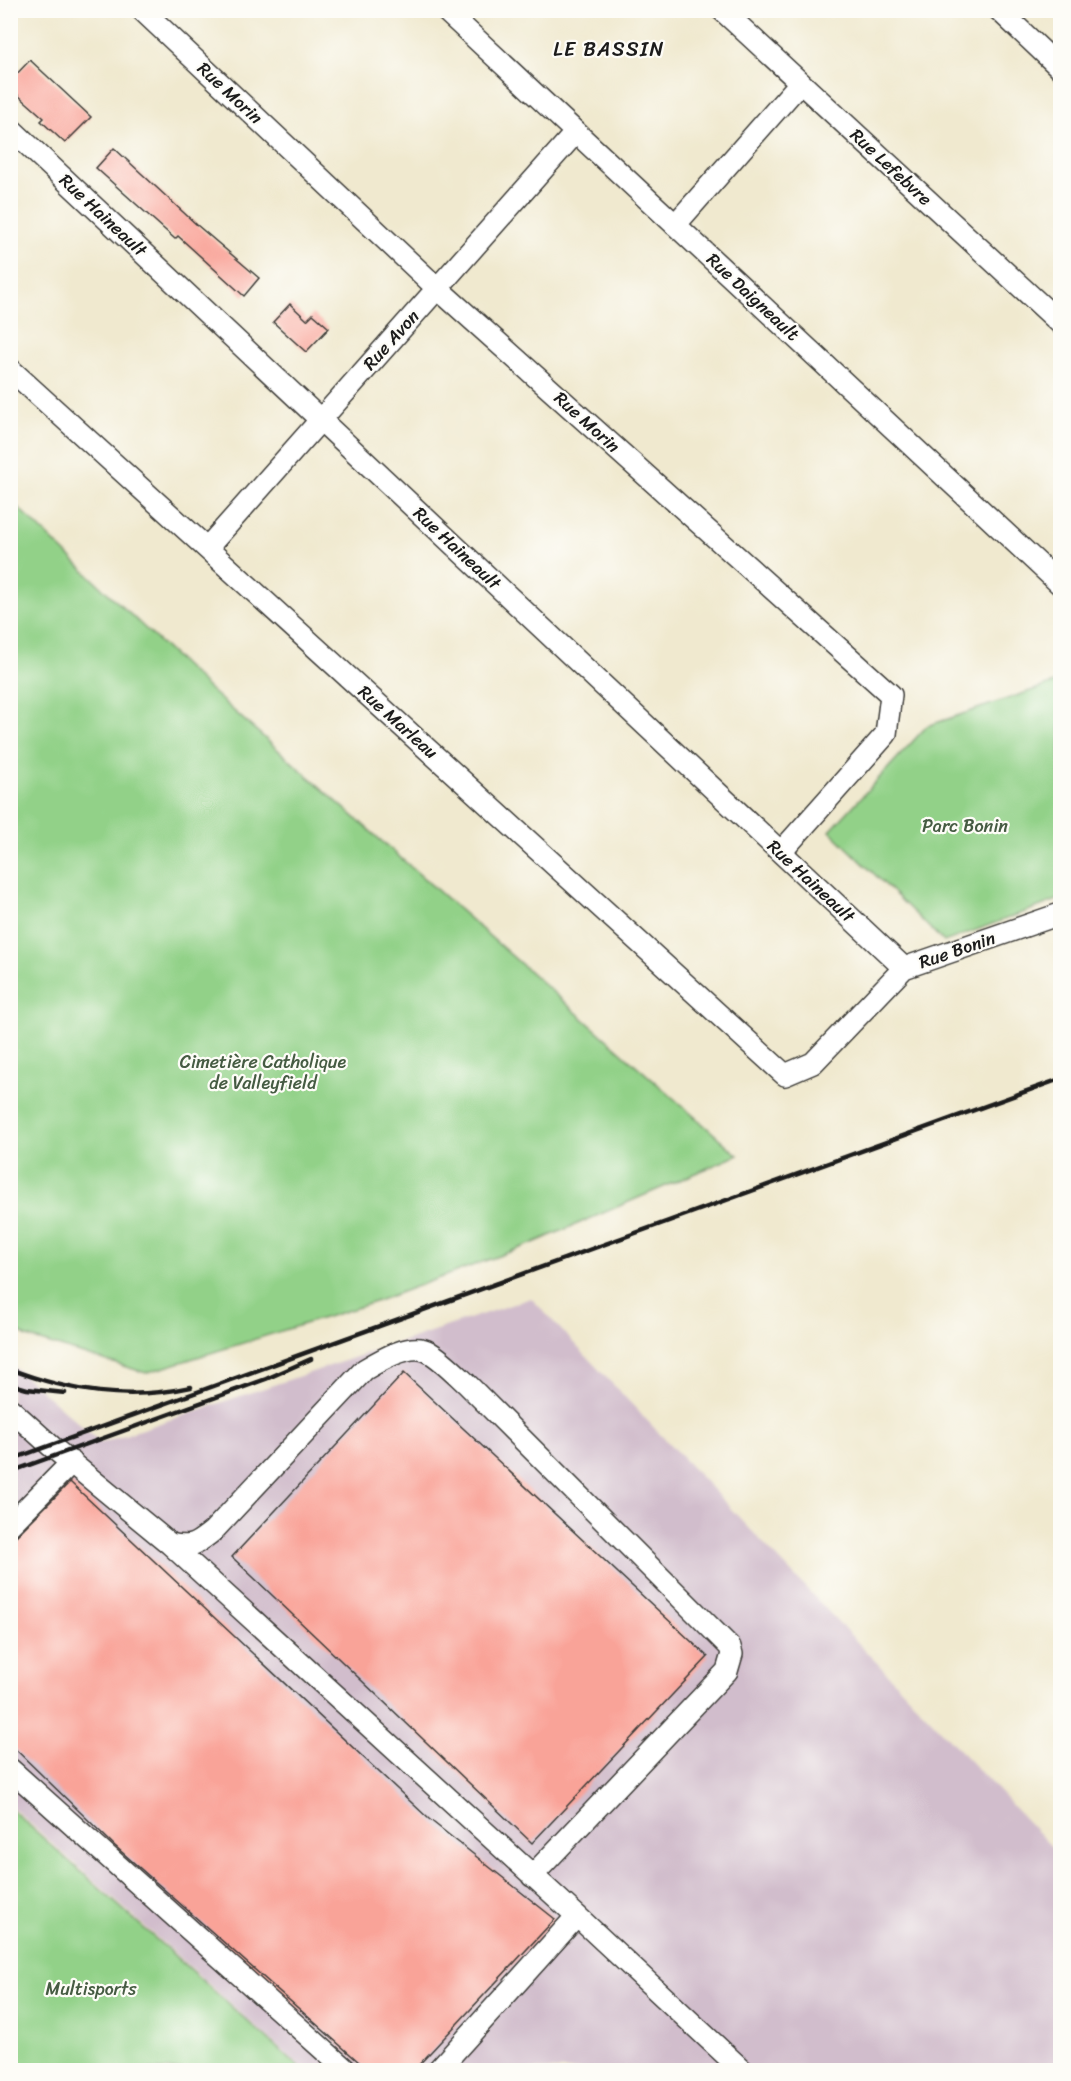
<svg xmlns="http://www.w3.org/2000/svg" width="1071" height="2081" font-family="Sriracha,sans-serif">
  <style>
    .industrial { fill: #d1bdcc }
    .green { fill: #92d188; stroke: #577652; stroke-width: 1.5 }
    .building { fill: #f9a398 }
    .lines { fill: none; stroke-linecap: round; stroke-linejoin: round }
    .minor-casing { stroke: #3c3b37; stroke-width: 24 }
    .minor { stroke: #fff; stroke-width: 21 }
    .rail { stroke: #1c1c1c; stroke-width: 4.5 }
    .labels { text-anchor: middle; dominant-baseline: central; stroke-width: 4.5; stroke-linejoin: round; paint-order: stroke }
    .street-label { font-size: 18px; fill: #1c1c1c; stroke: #fdfcf7 }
    .park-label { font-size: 18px; fill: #455b42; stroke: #fdfcf7 }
    .neighbourhood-label { font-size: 20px; letter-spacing: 1.5px; fill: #1c1c1c; stroke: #fdfcf7 }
  </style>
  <rect width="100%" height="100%" fill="#fdfcf7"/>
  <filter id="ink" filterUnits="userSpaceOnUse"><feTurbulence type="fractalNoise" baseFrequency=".0167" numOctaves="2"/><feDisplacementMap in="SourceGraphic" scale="12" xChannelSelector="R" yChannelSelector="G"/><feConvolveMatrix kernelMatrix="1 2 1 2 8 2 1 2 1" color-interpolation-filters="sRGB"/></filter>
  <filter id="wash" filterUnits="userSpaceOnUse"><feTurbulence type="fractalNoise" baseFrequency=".008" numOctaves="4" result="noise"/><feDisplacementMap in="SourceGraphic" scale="24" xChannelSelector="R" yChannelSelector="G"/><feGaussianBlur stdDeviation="1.35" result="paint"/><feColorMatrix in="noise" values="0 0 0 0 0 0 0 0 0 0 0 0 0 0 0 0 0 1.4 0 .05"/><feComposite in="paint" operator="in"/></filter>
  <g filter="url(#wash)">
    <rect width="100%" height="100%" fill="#f0e9cf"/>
    <path class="industrial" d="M531,1298L1060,1856V2070H304L11,1806V1364L101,1443Z"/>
    <path class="green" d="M11,501L209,689L738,1155L531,1244L372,1303L146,1373L27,1337L11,1327Z
      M1060,681V899L944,942L830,831L927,726Z
      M10,1809H11L302,2070H11Z"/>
    <g id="blocks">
      <path class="building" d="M30,60L91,117L65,143L41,121L44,118L10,88V81Z
        M114,148L197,225L259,278L244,296L178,236L175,239L96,168Z
        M290,304L307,320L313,314L329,328L306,352L273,322Z
        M404,1373L708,1657L532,1843L232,1557Z
        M70,1482L429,1819L555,1919L414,2070H368L115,1846L10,1744V1542Z"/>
    </g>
  </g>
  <g filter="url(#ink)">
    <use href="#blocks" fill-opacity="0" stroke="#3c3b37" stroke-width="1.5"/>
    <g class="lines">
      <defs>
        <path id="minor" d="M142,10L437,288L891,695L886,734L781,852
          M445,10L1060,584
          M722,10L1060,323
          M999,10L1060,68
          M10,128L904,968
          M675,225L800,83
          M10,369L785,1075L813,1063L904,968L1060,914
          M207,548L576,132
          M10,1409L51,1446L170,1544C192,1549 196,1544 213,1531L364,1370C379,1361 411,1341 429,1352C443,1360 456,1374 468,1385L730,1647L732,1654L727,1671L532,1876
          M10,1525L72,1462
          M170,1544L577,1916L742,2070
          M10,1769L346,2070
          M438,2070L577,1916"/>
      </defs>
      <use href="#minor" class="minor-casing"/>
      <use href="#minor" class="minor"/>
      <path class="rail" d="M10,1369C70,1392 128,1401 191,1387
        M10,1384L27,1389L65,1393
        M10,1460L1060,1079
        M10,1472L266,1379L311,1359"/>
    </g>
  </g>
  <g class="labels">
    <g class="street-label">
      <text transform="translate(230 93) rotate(43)">Rue Morin</text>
      <text transform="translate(891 167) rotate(43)">Rue Lefebvre</text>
      <text transform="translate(103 215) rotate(43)">Rue Haineault</text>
      <text transform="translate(753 297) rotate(43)">Rue Daigneault</text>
      <text transform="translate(391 340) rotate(-48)">Rue Avon</text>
      <text transform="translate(587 422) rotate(42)">Rue Morin</text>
      <text transform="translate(457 548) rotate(43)">Rue Haineault</text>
      <text transform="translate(398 722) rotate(42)">Rue Marleau</text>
      <text transform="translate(811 881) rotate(43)">Rue Haineault</text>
      <text transform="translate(957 950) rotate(-19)">Rue Bonin</text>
    </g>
    <g class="park-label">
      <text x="965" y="826">Parc Bonin</text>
      <text x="263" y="1062">Cimetière Catholique<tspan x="263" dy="21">de Valleyfield</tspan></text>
      <text x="91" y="1989">Multisports</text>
    </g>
    <g class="neighbourhood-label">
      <text x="609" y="49">LE BASSIN</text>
    </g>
  </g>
  <rect width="1071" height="2081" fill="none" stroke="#fdfcf7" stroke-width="36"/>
</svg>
